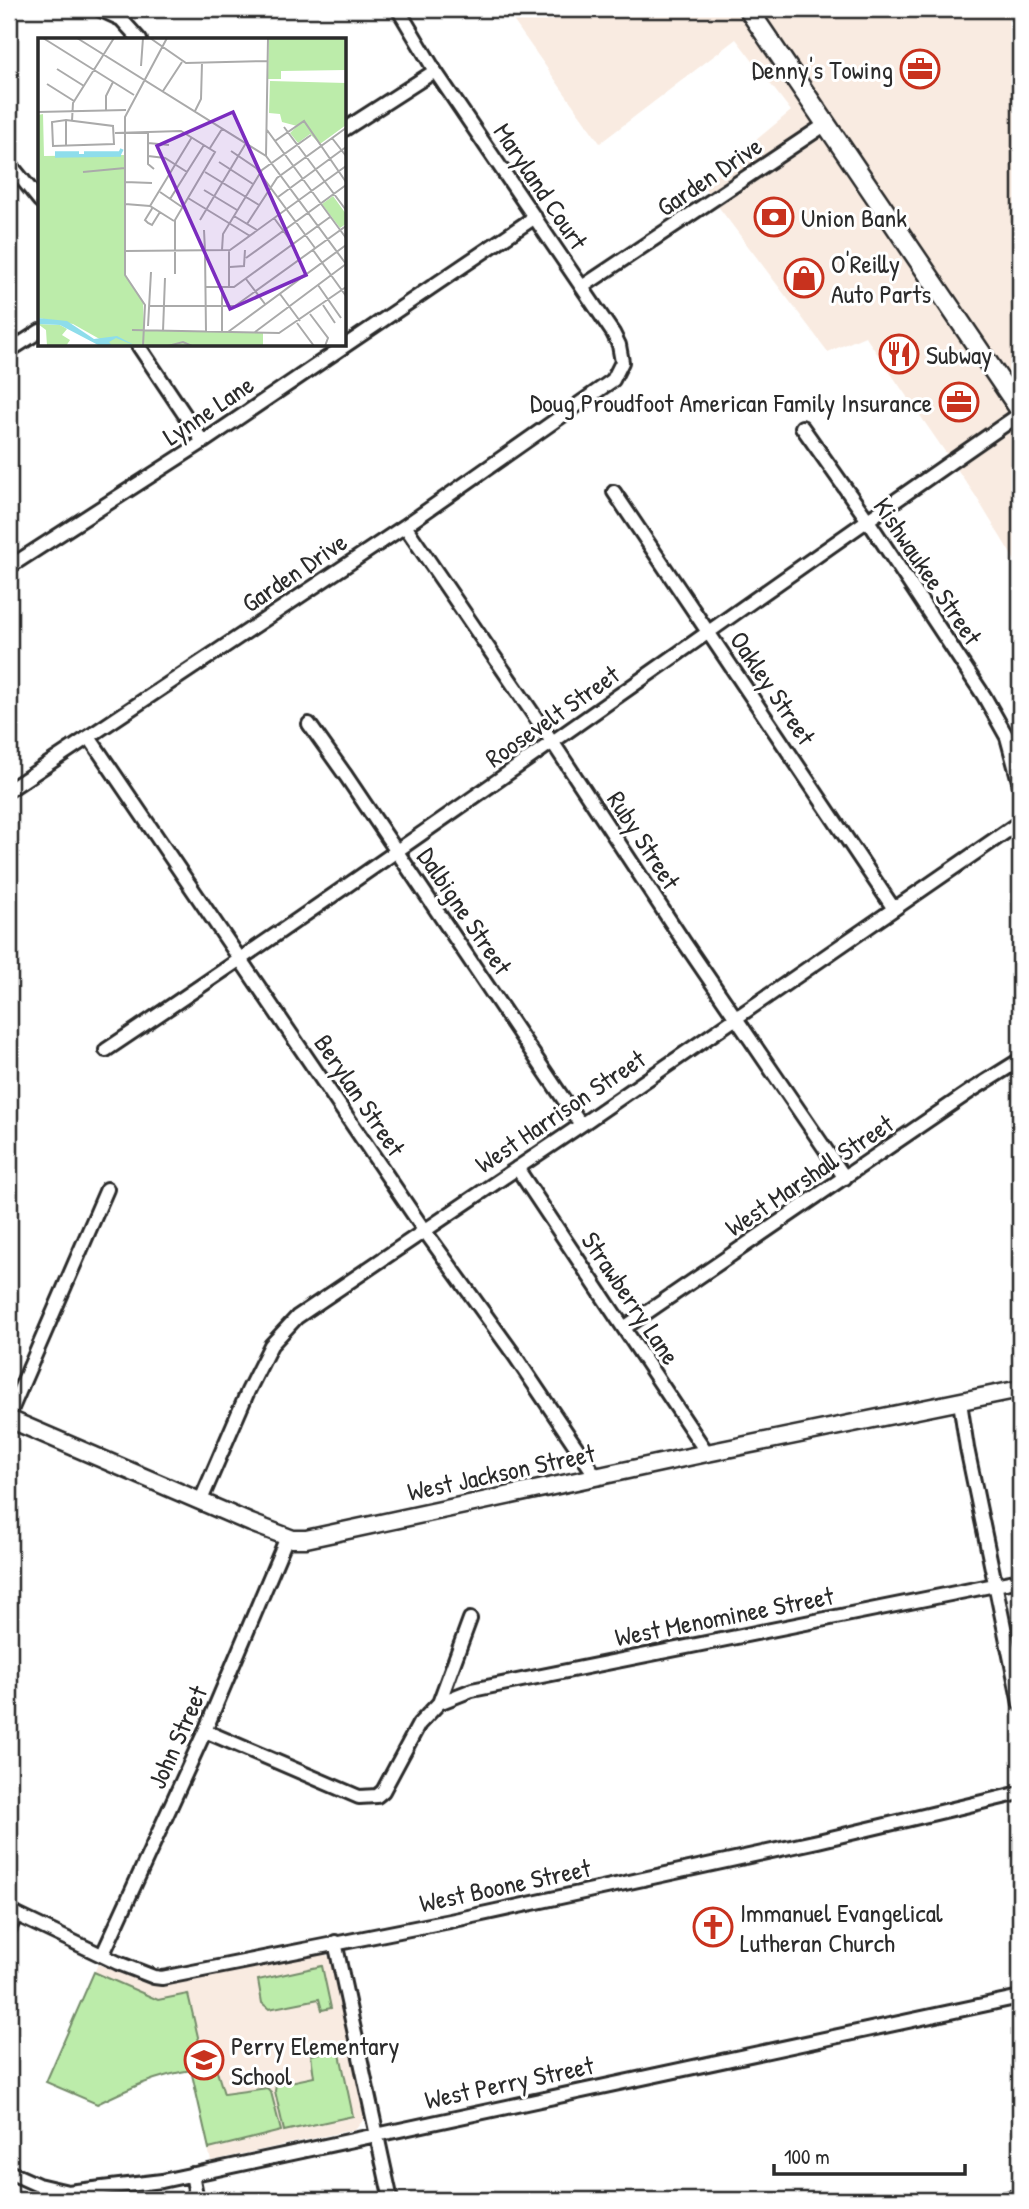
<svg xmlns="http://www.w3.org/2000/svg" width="1029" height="2209" font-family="'Patrick Hand',sans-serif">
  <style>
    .built { fill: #f9ebe1 }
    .green { fill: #bcecaa; stroke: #748c6a; stroke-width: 2 }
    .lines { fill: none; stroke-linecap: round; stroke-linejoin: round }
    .minor-casing { stroke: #2b2b2b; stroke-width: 18 }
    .tertiary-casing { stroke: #2b2b2b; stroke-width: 21 }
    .secondary-casing { stroke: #2b2b2b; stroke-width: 23 }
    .minor { stroke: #fff; stroke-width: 12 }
    .tertiary { stroke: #fff; stroke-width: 16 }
    .secondary { stroke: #fff; stroke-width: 18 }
    .labels { text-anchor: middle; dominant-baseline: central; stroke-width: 6; stroke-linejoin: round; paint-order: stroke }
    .poi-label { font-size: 26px; fill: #2b2b2b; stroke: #fff; text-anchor: start }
    .street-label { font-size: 26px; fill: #2b2b2b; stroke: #fff }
    .inset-river { fill: none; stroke: #8eddeb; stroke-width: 3.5 }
    .inset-road { fill: none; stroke: #aaa; stroke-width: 2 }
    .view { fill: #7b2cbf; fill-opacity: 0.15; stroke: #7b2cbf; stroke-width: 3.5 }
    .inset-edge { fill: none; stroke: #2b2b2b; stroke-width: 3.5 }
  </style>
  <rect width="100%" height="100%" fill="#fff"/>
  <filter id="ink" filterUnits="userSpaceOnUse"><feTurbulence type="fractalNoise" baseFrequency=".0143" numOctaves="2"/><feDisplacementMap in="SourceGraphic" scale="14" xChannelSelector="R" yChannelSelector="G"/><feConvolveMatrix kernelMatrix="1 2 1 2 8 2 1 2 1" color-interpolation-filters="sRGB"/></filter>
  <g filter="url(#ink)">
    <path class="built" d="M505,9H1020V569L975,495L865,336L828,352L702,185L791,111L736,39L600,143Z
      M320,1952L330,1957L364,2115V2119L356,2129L211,2161L191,2070L161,2075L143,2081L97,2104L46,2082L98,1964L153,1986Z"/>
    <path class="green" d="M322,1966L331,2008L322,2010L319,1999L269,2009L262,2003L258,1980Z
      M94,1972L158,2000L188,1994L205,2067L215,2065L224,2094L267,2088L271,2092L281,2131L209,2149L191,2070C155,2076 130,2088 97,2104L46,2082Z
      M339,2049L353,2116L284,2131L275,2091L276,2085L314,2077L311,2055Z"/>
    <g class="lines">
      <defs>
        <path id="minor" d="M99,9L121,19L140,40
          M345,129L435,71
          M9,163L40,201
          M582,287L826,124
          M138,345L203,442
          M9,351L40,331
          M802,427L867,519L984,696L1007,737L1020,785
          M614,492L894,909
          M405,526L553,743L684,942L845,1178
          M9,567L203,442L535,217
          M309,724L346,776L581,1125
          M89,737L424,1230L515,1356L597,1478
          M9,790L405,526L613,380L622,362L619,345L613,333L435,71L398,9
          M106,1050C415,843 715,625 1020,414
          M517,1168L707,1453
          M624,1328L972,1090L1020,1060
          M960,1402L967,1448L1020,1704
          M9,1415L107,1189
          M201,1500L248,1391L271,1345L297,1317L581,1125L1020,822
          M439,1703L472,1690L1020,1580
          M205,1731L359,1797L377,1796L383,1791L419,1724L439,1703L470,1619
          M9,1911L118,1963L154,1977L162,1978L450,1921L818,1841L1020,1793
          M9,1930L16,1914
          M335,1942L391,2200
          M103,1954L205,1731L287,1537
          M9,2172L38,2185L68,2192L162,2181L1020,1997
          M192,2174L197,2200
          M1002,2200L1020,2196"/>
        <path id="tertiary" d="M9,1419L251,1523L293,1539H306L707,1453L1020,1389"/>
        <path id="secondary" d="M748,9L1020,410"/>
      </defs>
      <use href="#minor" class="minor-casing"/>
      <use href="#tertiary" class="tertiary-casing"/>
      <use href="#secondary" class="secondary-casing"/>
      <use href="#minor" class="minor"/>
      <use href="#tertiary" class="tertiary"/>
      <use href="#secondary" class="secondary"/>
    </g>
  </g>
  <defs>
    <symbol id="office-ring" viewBox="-11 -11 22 22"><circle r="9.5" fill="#fff" stroke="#c8321e" stroke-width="1.5"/><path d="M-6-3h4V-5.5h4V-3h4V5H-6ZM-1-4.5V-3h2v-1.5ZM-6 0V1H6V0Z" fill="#c8321e"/></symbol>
    <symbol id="bank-ring" viewBox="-11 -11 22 22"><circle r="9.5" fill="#fff" stroke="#c8321e" stroke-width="1.5"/><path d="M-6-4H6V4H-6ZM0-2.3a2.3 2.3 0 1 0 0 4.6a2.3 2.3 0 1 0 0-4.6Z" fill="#c8321e"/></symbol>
    <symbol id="shop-ring" viewBox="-11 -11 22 22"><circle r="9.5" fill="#fff" stroke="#c8321e" stroke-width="1.5"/><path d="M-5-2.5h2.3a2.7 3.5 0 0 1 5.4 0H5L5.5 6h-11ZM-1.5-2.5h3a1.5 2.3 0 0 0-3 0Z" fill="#c8321e"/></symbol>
    <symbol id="restaurant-ring" viewBox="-11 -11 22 22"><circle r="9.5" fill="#fff" stroke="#c8321e" stroke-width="1.5"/><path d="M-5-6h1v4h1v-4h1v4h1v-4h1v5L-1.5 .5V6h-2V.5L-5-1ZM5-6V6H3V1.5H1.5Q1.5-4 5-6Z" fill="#c8321e"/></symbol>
    <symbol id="church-ring" viewBox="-11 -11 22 22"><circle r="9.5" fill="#fff" stroke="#c8321e" stroke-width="1.5"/><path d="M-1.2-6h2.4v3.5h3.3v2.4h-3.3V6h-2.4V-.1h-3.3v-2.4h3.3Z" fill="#c8321e"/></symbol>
    <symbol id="school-ring" viewBox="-11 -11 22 22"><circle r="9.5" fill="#fff" stroke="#c8321e" stroke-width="1.5"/><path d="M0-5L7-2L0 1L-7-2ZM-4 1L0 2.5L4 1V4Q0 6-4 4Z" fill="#c8321e"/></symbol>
  </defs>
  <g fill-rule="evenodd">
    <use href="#office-ring" x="898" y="47" width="44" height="44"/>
    <use href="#bank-ring" x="752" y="195" width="44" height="44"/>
    <use href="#shop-ring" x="782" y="256" width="44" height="44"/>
    <use href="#restaurant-ring" x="877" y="332" width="44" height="44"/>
    <use href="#office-ring" x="937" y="380" width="44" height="44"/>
    <use href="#church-ring" x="691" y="1905" width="44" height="44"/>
    <use href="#school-ring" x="182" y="2038" width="44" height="44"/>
  </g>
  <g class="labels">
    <g class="poi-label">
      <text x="893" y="69" text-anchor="end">Denny's Towing</text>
      <text x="801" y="217">Union Bank</text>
      <text x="831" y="263">O'Reilly<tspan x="831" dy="30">Auto Parts</tspan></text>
      <text x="926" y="354">Subway</text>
      <text x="932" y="402" text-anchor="end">Doug Proudfoot American Family Insurance</text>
      <text x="740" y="1912">Immanuel Evangelical<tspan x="740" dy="30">Lutheran Church</tspan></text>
      <text x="231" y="2045">Perry Elementary<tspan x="231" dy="30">School</tspan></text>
    </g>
    <g class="street-label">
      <text transform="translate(709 176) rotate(-34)">Garden Drive</text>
      <text transform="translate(541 186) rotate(56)">Maryland Court</text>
      <text transform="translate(208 410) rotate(-34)">Lynne Lane</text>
      <text transform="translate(928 571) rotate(56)">Kishwaukee Street</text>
      <text transform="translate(294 572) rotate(-34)">Garden Drive</text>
      <text transform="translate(773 688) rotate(56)">Oakley Street</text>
      <text transform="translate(552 716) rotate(-35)">Roosevelt Street</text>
      <text transform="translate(644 840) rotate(57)">Ruby Street</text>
      <text transform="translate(465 911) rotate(56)">Dalbigne Street</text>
      <text transform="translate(360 1095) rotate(56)">Berylan Street</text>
      <text transform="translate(560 1111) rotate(-34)">West Harrison Street</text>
      <text transform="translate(809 1175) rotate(-34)">West Marshall Street</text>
      <text transform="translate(631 1298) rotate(56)">Strawberry Lane</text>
      <text transform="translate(501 1472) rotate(-12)">West Jackson Street</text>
      <text transform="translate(724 1616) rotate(-11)">West Menominee Street</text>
      <text transform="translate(177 1737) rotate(-66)">John Street</text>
      <text transform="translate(505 1885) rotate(-12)">West Boone Street</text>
      <text transform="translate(509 2082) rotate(-12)">West Perry Street</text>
    </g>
  </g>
  <g transform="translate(38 38)">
    <rect width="308" height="308" fill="#fff"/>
    <path d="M231,0H308V32L243,33V41H230ZM232,43L308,45V87L282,106L272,96L260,105L252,95L259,88L244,84L242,76L231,75ZM5,76L6,118L87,117V237L105,263L106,292L225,295V308H74L35,286L0,280V77ZM295,158L308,176V186L302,190L284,166ZM0,286L22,287L29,291L24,297L32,302L28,308H9L8,292Z" fill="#bcecaa"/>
    <path d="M0,280L29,283L56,301L79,298L98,308L78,300L71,304L74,308H62L22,287L0,286Z" fill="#8eddeb"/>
    <path class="inset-river" d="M17,115H41M46,115H82L84,111M17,118L83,117"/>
    <path class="inset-road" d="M5,0L96,57M39,0L228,118L308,226M112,0L148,25L230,23M103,28L105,0M19,31L46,48M9,46L36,63M125,53L144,24M68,72V58L75,44M157,73L163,61L164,25M0,74L88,72M28,82L75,88L76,106L15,108L14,84ZM28,82V108M34,83L35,65L76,0M246,89L308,172M229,92L308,200M110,94V126L116,131M77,95L143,93L177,114L137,182V236M294,100L308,118M237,103L266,83L308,144M110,105L131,107M172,110L184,91M193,113L218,130L277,210M110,118L127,120L149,134M228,118L230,0M181,124L215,146M45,134L87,130M167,134L221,167M87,144L114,145M166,152L199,172M122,154L144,169M240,159L308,109M150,160L212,198M132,161L166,107M87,166L112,168L136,183M112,168L154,99M115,169L107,182L110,185L114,187L122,174M196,178L219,192M236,180L255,206M162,182L208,105M209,186L239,140L308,90M166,192L167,213M184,212L185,196L224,132L273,97M191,212V249M275,212L308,258M87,213L192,212L308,128M167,213L168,293M208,220L308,147M192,229L206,228L207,212M208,241L227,266M280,247L303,280M167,249H196L292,179M184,249V294M242,256L262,283M285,267L297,285M112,268H197L308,188M272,276L290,300L287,308M259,285L276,308M110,288L113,234M94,292L241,295L308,249M125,293L127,240M190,294L308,207M217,294L308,226M105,308L107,267L87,237V79L129,0M130,308L145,304L154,308"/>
    <path class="view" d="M195,74L268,237L192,271L119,108Z"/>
    <rect width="308" height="308" class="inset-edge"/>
  </g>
  <rect width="1029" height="2209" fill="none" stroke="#fff" stroke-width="35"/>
  <rect x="18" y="18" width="994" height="2174" fill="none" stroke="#2b2b2b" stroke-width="2.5" filter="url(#ink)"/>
  <path d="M774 2164v10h191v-10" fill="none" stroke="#2b2b2b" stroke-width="3.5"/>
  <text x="784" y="2164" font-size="21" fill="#2b2b2b" stroke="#ffffff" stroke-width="5" paint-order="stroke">100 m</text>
</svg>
